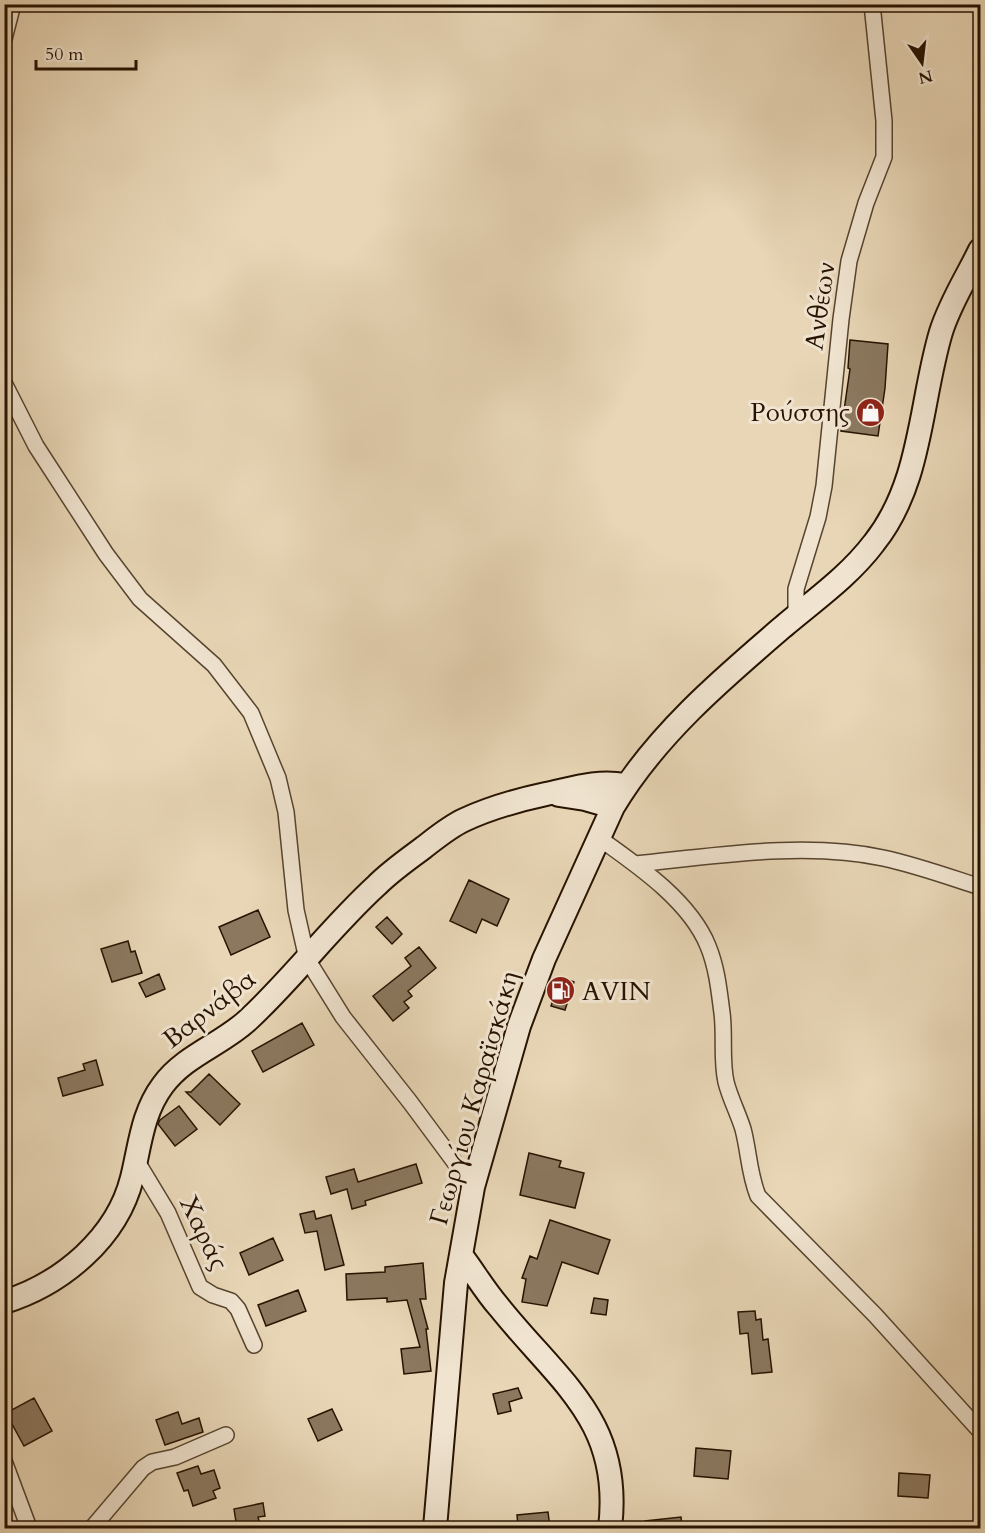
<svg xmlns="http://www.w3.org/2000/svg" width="985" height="1533" font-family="Cardo,serif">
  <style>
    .building { fill: #8b785f; stroke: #271300; stroke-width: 1.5 }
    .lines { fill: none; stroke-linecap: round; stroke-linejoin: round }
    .street-casing { stroke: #57442e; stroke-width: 18 }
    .secondary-casing { stroke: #271300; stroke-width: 26 }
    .street { stroke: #f0e4d0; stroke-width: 15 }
    .secondary { stroke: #f0e4d0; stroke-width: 22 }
    .labels { text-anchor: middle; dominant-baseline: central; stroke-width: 6; stroke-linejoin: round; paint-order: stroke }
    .street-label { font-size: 26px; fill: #271300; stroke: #f0e4d0 }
    .poi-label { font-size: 26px; fill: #271300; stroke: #f0e4d0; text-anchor: end }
  </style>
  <rect width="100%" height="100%" fill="#e8d6b6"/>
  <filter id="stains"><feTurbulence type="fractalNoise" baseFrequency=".00333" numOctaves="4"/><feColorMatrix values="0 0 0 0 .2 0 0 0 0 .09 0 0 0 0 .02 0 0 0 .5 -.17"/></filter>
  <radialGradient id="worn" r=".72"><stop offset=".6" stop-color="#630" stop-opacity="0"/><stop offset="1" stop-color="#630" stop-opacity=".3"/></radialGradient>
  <path class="building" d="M850,340L888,344L885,388L878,436L841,431L850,369L848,368Z
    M469,880L509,899L497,926L482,919L476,933L450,921Z
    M258,910L270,937L231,955L219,927Z
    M387,917L402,934L392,944L376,927Z
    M128,941L131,952L135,951L142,973L112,982L101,949Z
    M419,947L436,968L408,991L412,996L404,1002L409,1008L393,1021L373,996L411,966L405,958Z
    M159,974L165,989L146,997L139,983Z
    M561,977L574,982L565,1010L551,1006Z
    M302,1023L314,1045L263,1072L252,1051Z
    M96,1060L103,1085L63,1096L58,1078L85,1070L83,1064Z
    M209,1074L240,1104L220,1125L186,1092H191Z
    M179,1106L197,1129L175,1146L158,1124L160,1120Z
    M529,1153L561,1161L559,1167L584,1173L575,1208L520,1195Z
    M416,1164L422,1183L365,1201L366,1205L352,1209L347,1189L331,1194L326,1177L354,1169L358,1182Z
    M314,1211L316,1219L331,1215L344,1265L325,1270L317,1231L305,1233L300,1214Z
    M550,1220L610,1240L598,1274L562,1262L547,1306L522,1302L526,1279L522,1278L530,1256L537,1259Z
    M273,1238L283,1260L249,1275L240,1253Z
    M423,1263L426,1299H420L428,1329H426L431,1371L404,1374L401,1349L420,1347L407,1300L387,1302V1298L347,1300L346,1274L385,1272V1267Z
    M298,1290L306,1311L266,1326L258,1305Z
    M594,1298L608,1300L606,1315L591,1313Z
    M755,1311L756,1320L761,1319L763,1340L768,1339L772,1372L752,1374L748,1333L740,1334L738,1312Z
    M518,1388L522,1398L509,1402L511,1411L498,1414L493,1394Z
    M34,1398L52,1431L24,1446L6,1413Z
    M332,1409L342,1430L318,1441L308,1419Z
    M178,1412L182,1424L199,1418L203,1432L165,1445L156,1420Z
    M696,1448L731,1451L728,1479L694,1476Z
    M198,1466L201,1474L214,1470L220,1488L213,1491L216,1498L193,1506L188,1490L184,1491L177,1473Z
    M899,1473L930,1475L928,1498L898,1496Z
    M263,1503L265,1516L258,1517L261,1528H237L234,1509Z
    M548,1512L550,1528H525V1525L518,1526L517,1515Z
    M681,1517L682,1528H645V1521Z"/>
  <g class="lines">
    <defs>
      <path id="street" d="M4,39L13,4
        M4,383L36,446L106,554L140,599L214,665L251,713L278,778L286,812L296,910L307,959L343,1017L410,1102L473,1187
        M796,616V589L818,517L824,486L841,319L849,261L866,203L884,157V121L872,4
        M599,838C637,865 690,901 708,946C717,968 719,990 722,1013C725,1036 721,1060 726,1082C730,1098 738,1113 743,1129C749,1152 749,1174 758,1196L875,1315L980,1431
        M636,864C714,856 806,841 883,858C916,865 949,877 980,887
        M136,1160L168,1213L200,1287L213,1295L231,1301L238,1309L254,1345
        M4,1461L29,1528
        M92,1528L143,1468L152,1462L175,1457L226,1435"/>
      <path id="secondary" d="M559,795L585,799L613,807
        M461,1255C474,1272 485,1291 499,1307C559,1382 623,1421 610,1528
        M4,1302C62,1284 117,1238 132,1178C140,1146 142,1113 163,1085C185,1055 223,1044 249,1019C294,977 331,927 377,885C391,871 407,860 423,848C436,838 449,827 464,820C490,808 518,800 546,794C574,788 597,780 625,785
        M435,1528L456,1283L473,1187L519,1026L544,959L613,807C655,736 722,679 784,626C816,599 849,576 874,543C922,483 920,402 941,332C950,303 967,277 980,250"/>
    </defs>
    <use href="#street" class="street-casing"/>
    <use href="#secondary" class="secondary-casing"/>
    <use href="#street" class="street"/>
    <use href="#secondary" class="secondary"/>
  </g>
  <defs>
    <symbol id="shop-disc" viewBox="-11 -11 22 22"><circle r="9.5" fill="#8f2418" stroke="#f0e4d0"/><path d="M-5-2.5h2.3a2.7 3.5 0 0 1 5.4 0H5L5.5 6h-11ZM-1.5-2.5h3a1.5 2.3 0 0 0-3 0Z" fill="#fff"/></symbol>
    <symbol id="fuel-disc" viewBox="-11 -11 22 22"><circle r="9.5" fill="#8f2418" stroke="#f0e4d0"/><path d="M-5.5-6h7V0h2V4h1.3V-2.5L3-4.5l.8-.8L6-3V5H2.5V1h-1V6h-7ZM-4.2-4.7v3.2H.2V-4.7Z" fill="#fff"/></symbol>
  </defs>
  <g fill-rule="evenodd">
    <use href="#shop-disc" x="854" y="396" width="33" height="33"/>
    <use href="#fuel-disc" x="544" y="974" width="33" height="33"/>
  </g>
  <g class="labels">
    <g class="street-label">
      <text transform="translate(820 306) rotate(-82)">Ανθέων</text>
      <text transform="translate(209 1009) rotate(-38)">Βαρνάβα</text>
      <text transform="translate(474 1098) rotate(-74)">Γεωργίου Καραϊσκάκη</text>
      <text transform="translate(204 1233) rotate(64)">Χαράς</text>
    </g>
    <g class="poi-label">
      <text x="850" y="412">Ρούσσης</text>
      <text x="582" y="991" text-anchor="start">AVIN</text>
    </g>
  </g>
  <rect width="985" height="1533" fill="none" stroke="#e8d6b6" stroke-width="24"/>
  <rect x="6" y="6" width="973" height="1521" fill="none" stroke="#271300" stroke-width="3"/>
  <rect x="12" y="12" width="961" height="1509" fill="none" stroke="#271300" stroke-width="1.5"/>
  <g transform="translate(922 63) rotate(166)" stroke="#f0e4d0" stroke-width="4.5" paint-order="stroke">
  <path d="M0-4.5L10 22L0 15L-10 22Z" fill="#271300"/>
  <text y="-9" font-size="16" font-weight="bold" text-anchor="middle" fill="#271300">N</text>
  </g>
  <path d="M36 60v9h100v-9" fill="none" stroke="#271300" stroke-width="3"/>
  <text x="45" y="60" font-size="18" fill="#271300" stroke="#f0e4d0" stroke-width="4.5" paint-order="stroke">50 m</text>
  <rect width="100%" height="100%" filter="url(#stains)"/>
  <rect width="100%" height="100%" fill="url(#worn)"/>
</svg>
